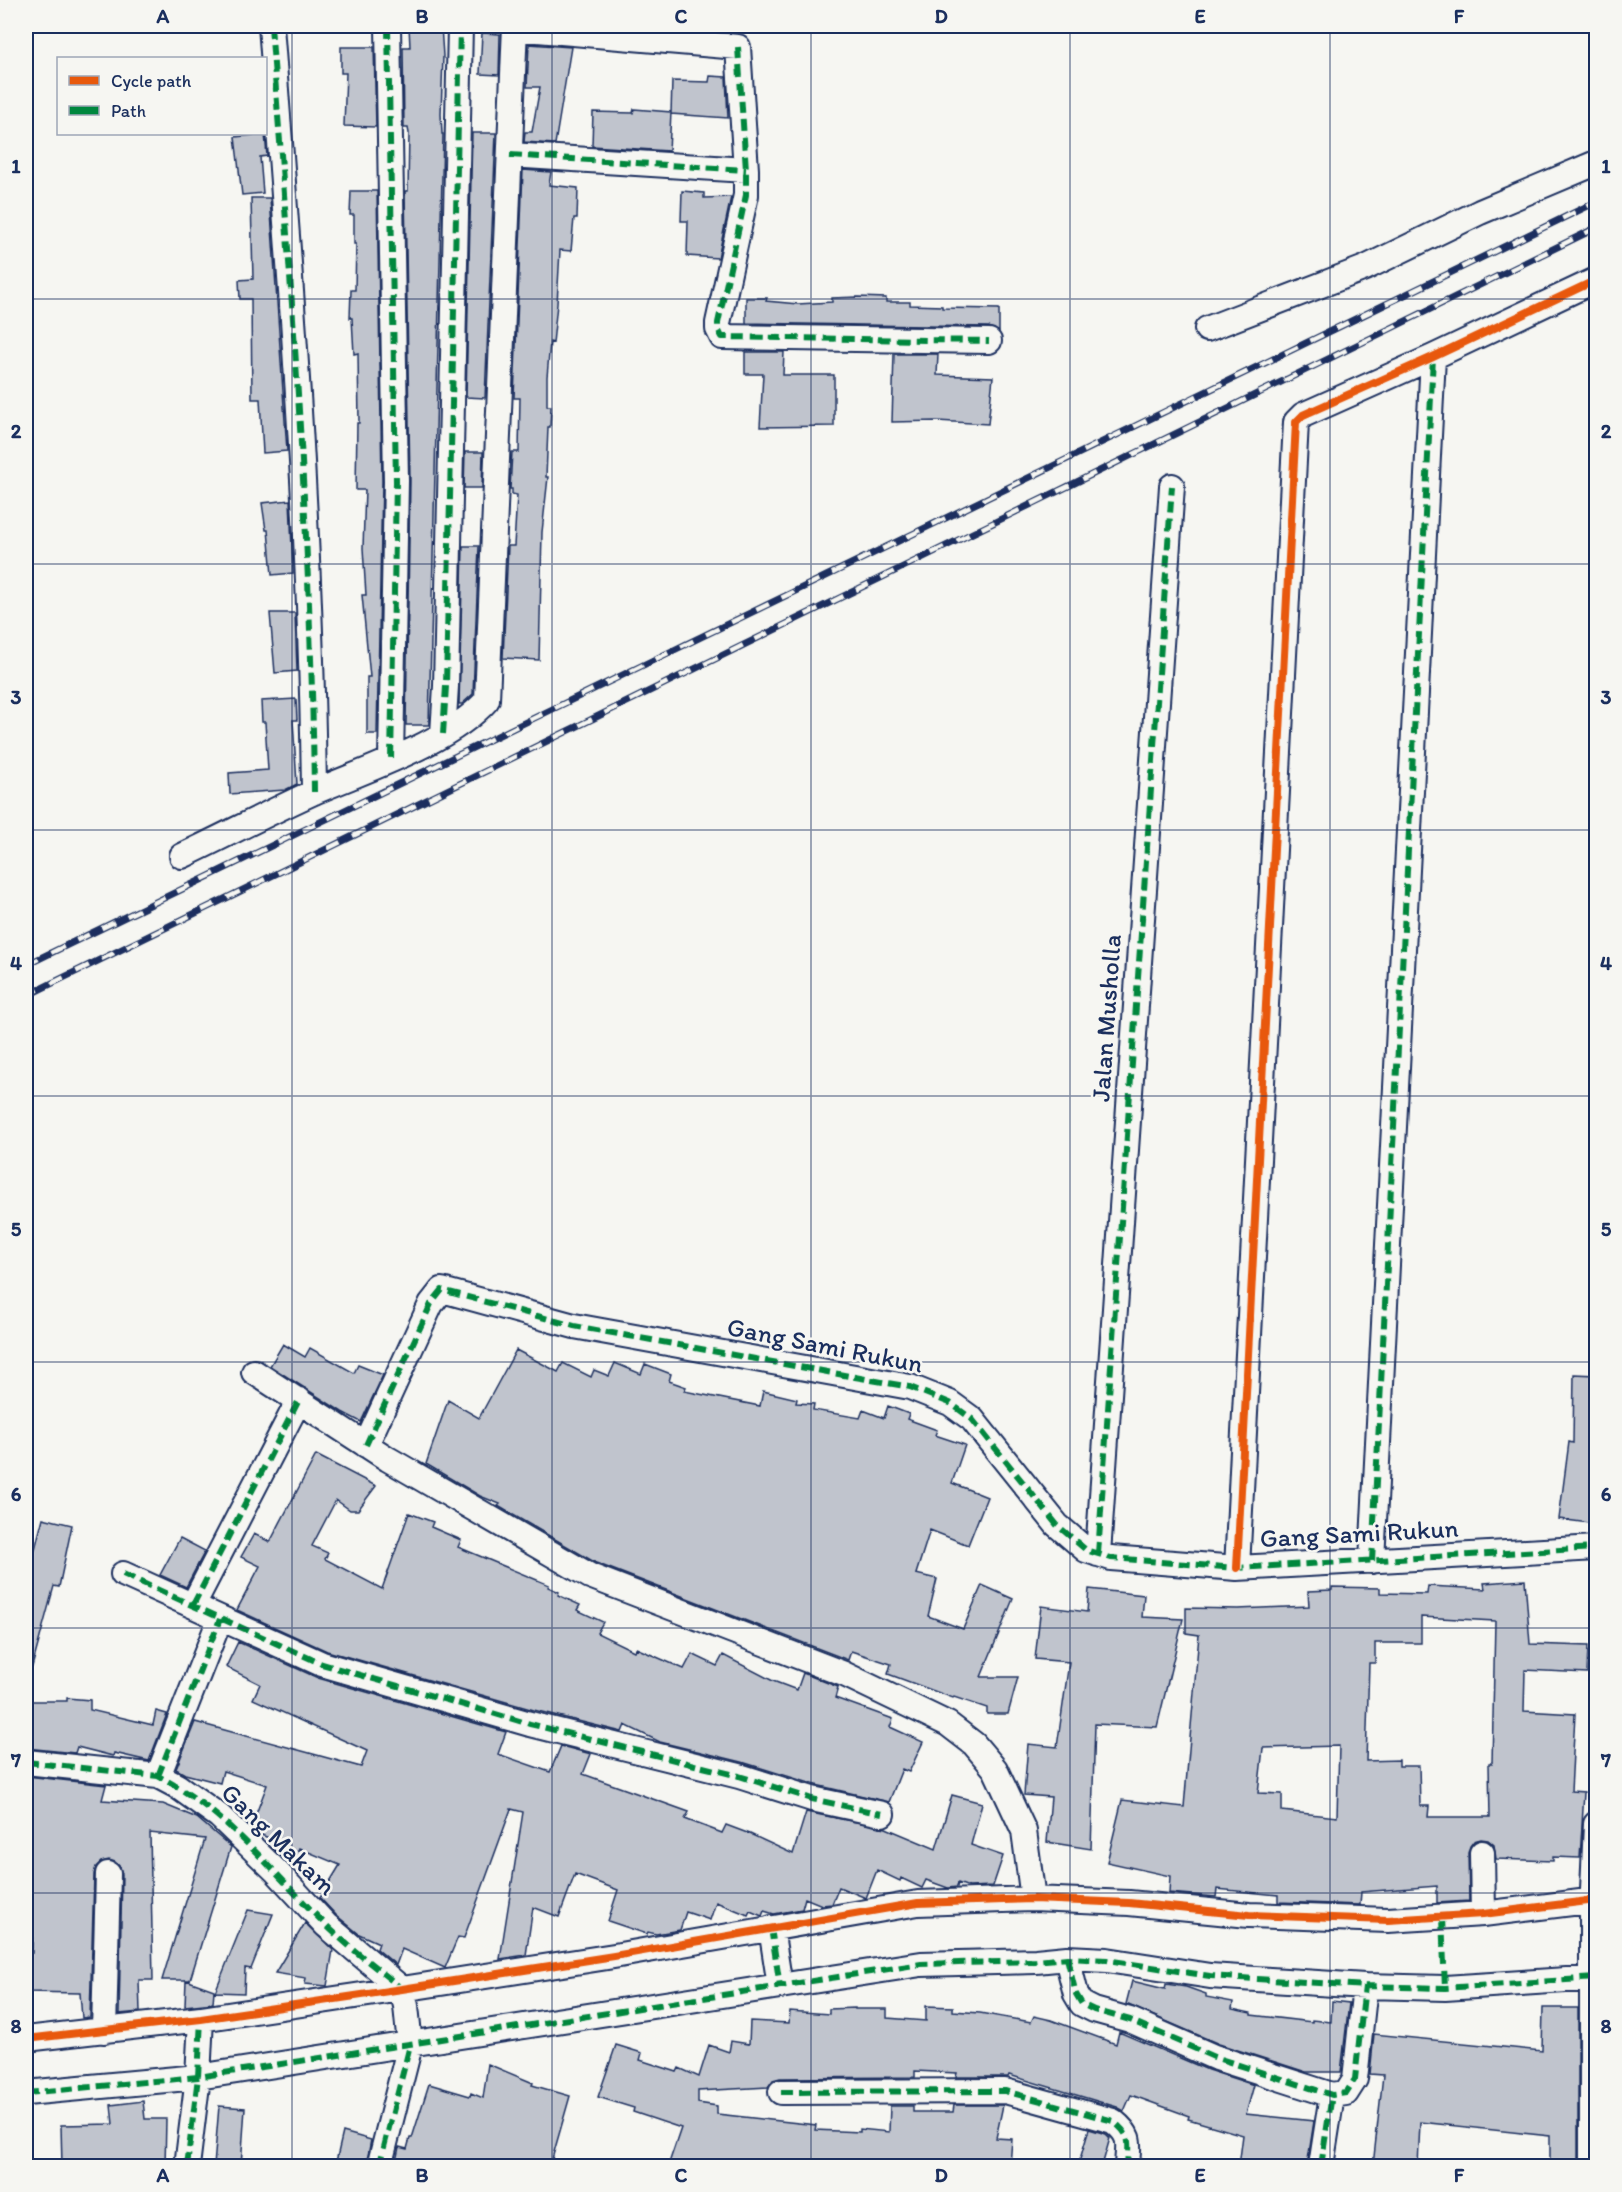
<svg xmlns="http://www.w3.org/2000/svg" width="1622" height="2192" font-family="Itim,sans-serif">
  <style>
    .building { fill: #c0c4cd; stroke: #1b2f5e; stroke-width: 1.5; fill-rule: evenodd }
    .lines { fill: none; stroke-linecap: round; stroke-linejoin: round }
    .street-casing { stroke: #1b2f5e; stroke-width: 28 }
    .street { stroke: #f6f6f2; stroke-width: 24 }
    .rail-casing { stroke: #1b2f5e; stroke-width: 7 }
    .rail { stroke: #f6f6f2; stroke-width: 4.5; stroke-dasharray: 14; stroke-linecap: butt }
    .quiet { stroke: #00873e; stroke-width: 6; stroke-dasharray: 12 6; stroke-linecap: butt }
    .cycleway-casing { stroke: #f6f6f2; stroke-width: 11 }
    .cycleway { stroke: #e8590c; stroke-width: 8 }
    .grid { fill: none; stroke: #1b2f5e; stroke-width: 1.5; stroke-opacity: 0.55 }
    .labels { text-anchor: middle; dominant-baseline: central; stroke-width: 5; stroke-linejoin: round; paint-order: stroke }
    .street-label { font-size: 26px; fill: #1b2f5e; stroke: #f6f6f2 }
    .neatline { fill: none; stroke: #1b2f5e; stroke-width: 2 }
    .grid-label { font-size: 20px; text-anchor: middle; font-weight: bold; fill: #1b2f5e }
  </style>
  <rect width="100%" height="100%" fill="#f6f6f2"/>
  <filter id="ink" filterUnits="userSpaceOnUse"><feTurbulence type="fractalNoise" baseFrequency=".0167" numOctaves="2"/><feDisplacementMap in="SourceGraphic" scale="12" xChannelSelector="R" yChannelSelector="G"/><feConvolveMatrix kernelMatrix="1 2 1 2 8 2 1 2 1" color-interpolation-filters="sRGB"/></filter>
  <g filter="url(#ink)">
    <path class="building" d="M409,26H441L443,56L441,114L442,134H443L429,725H406L410,481L405,191H408L409,133L408,128H404L403,47H410Z
      M482,33L500,34L499,75L480,74Z
      M529,44L571,47L555,144L524,142L525,132H532L540,87H527Z
      M341,47H374L376,127L344,126L346,73H341Z
      M710,76L726,77L728,118L671,114L672,81L709,82Z
      M634,109L671,112L669,151L592,146L593,112L633,113Z
      M472,133H496L485,398L466,397Z
      M265,134L267,156L260,157L263,193L242,195L235,137Z
      M523,170L551,172L549,185L578,188L577,218H574L571,251L560,250L557,304L553,343L550,342L547,377V406H551L550,427H548L546,477H548L542,532L539,660L503,658L508,546H514L517,495L512,494V489H510L512,452H519L520,398H514Z
      M351,191H377L382,481L377,734H367V677H370L362,595H366L363,548L365,490H356L357,423H359L358,353L354,354L352,318H350L351,290H355L356,244H354V215H350Z
      M682,191L704,193V198L731,197L718,258L687,256L688,221H681Z
      M251,198H270L287,451L263,453L260,399H252L251,299H240L239,280L253,279Z
      M858,297L886,298V302H910V305L942,306V308L999,309V332L989,327L746,323V298H767L766,301L798,304L832,302V298Z
      M745,352H784L783,375H834V426L760,427L763,374H745Z
      M894,354H938L937,375L993,377L988,424L937,421L892,422Z
      M465,452H483L482,488H464Z
      M290,500L293,573L272,575L268,530H266L262,503Z
      M463,546H479L473,694L462,704H459Z
      M270,613H295L297,671L275,673Z
      M296,699L297,720H293L297,784L285,790L230,794L229,773L268,770L265,722H262L261,701Z
      M283,1344L305,1357L310,1348L354,1373L358,1365L383,1375L361,1422L342,1412L270,1366Z
      M516,1350L558,1372L563,1363L591,1377L594,1370L609,1376L615,1363L641,1374L645,1364L671,1374L669,1381L686,1387L684,1391L760,1406L763,1391L797,1399L796,1403L814,1404L813,1410L860,1418L863,1410L884,1418L888,1406L909,1414L907,1419L937,1430L935,1435L965,1445L952,1483L987,1497L968,1545L930,1530L916,1574L937,1579L928,1616L963,1629L982,1585L1013,1599L981,1677H1018L1008,1714H987V1708L954,1697L953,1698L888,1674L891,1664L851,1651L848,1660L596,1563L498,1506L500,1504L480,1496L426,1464L448,1400L479,1418Z
      M1574,1374L1596,1375V1524L1559,1519L1569,1442L1573,1443Z
      M316,1455L376,1486L358,1510H350L336,1500L312,1546L328,1553L325,1559L382,1589L409,1513L433,1522L431,1527L461,1540L458,1547L549,1585L548,1587L559,1592L558,1595L580,1605L577,1610L603,1622L597,1633L634,1651L636,1648L684,1669L692,1654L717,1666L723,1655L773,1681L797,1690L803,1673L838,1687L835,1698L893,1719L890,1727L923,1742L909,1772L902,1769L889,1802L816,1785L742,1762L660,1742L625,1725L622,1732L534,1710L327,1651L237,1610L260,1566L241,1557L254,1534L270,1542Z
      M43,1518L72,1525L59,1587L54,1586L32,1667L26,1666V1584Z
      M180,1538L205,1551L186,1587L160,1575Z
      M1525,1580L1530,1644L1588,1646L1587,1673L1525,1670L1524,1711L1575,1714L1571,1791L1584,1792L1580,1858L1553,1857V1861L1496,1859L1494,1845L1488,1840L1481,1839L1474,1841L1470,1846L1468,1853L1469,1901L1437,1903V1886L1361,1892L1360,1905L1278,1902V1895L1217,1889L1216,1897L1169,1893L1170,1876L1107,1862L1122,1800L1184,1807L1199,1635L1186,1633V1608L1238,1609L1309,1606L1308,1591L1332,1590V1587L1380,1588V1593L1427,1594L1428,1586L1485,1589L1484,1583ZM1421,1617L1495,1621L1492,1764H1489L1490,1817H1428L1429,1806H1420L1419,1766H1399V1760L1366,1761L1369,1663H1375V1643H1421ZM1339,1746L1337,1817L1282,1811V1794L1258,1793L1263,1748Z
      M1089,1589L1144,1595L1142,1617L1183,1619L1157,1727L1095,1724L1091,1849L1047,1842L1051,1797L1024,1795L1028,1744L1057,1747L1069,1662L1035,1659L1041,1606L1087,1612Z
      M238,1642L318,1678L506,1732L498,1754L550,1772L561,1746L591,1754L583,1774L689,1812L685,1819L722,1833L726,1825L750,1834L793,1854L806,1812L886,1828L936,1849L952,1795L982,1803L971,1845L1003,1856L993,1886L969,1887L958,1883L957,1887L948,1888L926,1880L922,1888L901,1878L900,1881L877,1870L866,1898L839,1887L832,1904L822,1905L805,1898L802,1909L774,1914L764,1911L762,1916L750,1911L748,1915L716,1902L710,1920L686,1912L680,1930L656,1934L648,1932L647,1934L608,1921L618,1890L575,1874L559,1917L533,1907L526,1955L500,1959L523,1812L511,1809L464,1938L458,1937L445,1968L402,1949L396,1965L377,1949L379,1943L359,1934L336,1915L320,1898L340,1865L299,1848L294,1862L282,1857L273,1848L276,1841L259,1834L251,1827L267,1785L223,1771L220,1783L185,1774L176,1769L195,1722L361,1767L367,1751L253,1699L260,1684L226,1667Z
      M67,1698L90,1700V1710L153,1725L156,1711L167,1714L149,1761L114,1753L113,1756L77,1747L75,1753L26,1748V1701H67Z
      M26,1776L106,1785L102,1800L163,1804L197,1818L231,1847L190,1980H162L205,1839L150,1833L153,1980H139L140,2012L119,2014L122,1874L120,1867L115,1862L109,1860L101,1862L96,1867L94,1874L90,2017L82,2018L80,1993L26,1992V1954L32,1953L33,1916L26,1915Z
      M248,1910L273,1914L251,1969L245,1968L244,1993L215,1992Z
      M305,1923L333,1950L327,1986L305,1984L306,1978L275,1973Z
      M186,1980L214,1990L213,2003L185,2006Z
      M1132,1981L1165,1989L1166,1984L1186,1987L1206,1994V1997L1233,2002L1232,2009L1251,2013V2015L1312,2022V2020L1331,2022L1332,2001L1349,2003L1341,2072H1306L1219,2044L1126,2004Z
      M926,2006L953,2007V2011L980,2013L1031,2022L1034,2016L1051,2020L1116,2044L1119,2032L1208,2070L1254,2085L1246,2114L1314,2121L1307,2166H1239L1243,2135L1188,2119L1189,2116L1131,2095L1124,2111L1117,2107L1009,2075L1008,2077H956L957,2073L915,2071V2077L780,2078L773,2080L768,2087L698,2091V2103L717,2106V2114L816,2125L815,2130L860,2132V2129L889,2132L890,2106H913V2112H953L954,2105H1003L996,2138L1012,2139L1010,2166H668L681,2128L633,2112L634,2108L598,2097L616,2045L642,2053L640,2060L677,2072L679,2068L699,2077L709,2045L729,2052L731,2041L749,2044L750,2021L789,2023L790,2011L829,2014V2009L855,2008V2009H887V2018L926,2021Z
      M1543,2008H1578V2166H1550V2136L1420,2122L1418,2166H1373L1383,2075L1370,2074L1374,2034L1542,2051Z
      M488,2064L533,2083L532,2085L570,2096L550,2166H395L399,2147L407,2149L410,2138H412L429,2084L470,2096L471,2093L483,2098Z
      M143,2101L145,2119H166L165,2166H62L61,2125L113,2124L111,2105Z
      M219,2106L245,2108L241,2166H214Z
      M1089,2129L1106,2134L1110,2138L1102,2166H1078Z
      M343,2132L371,2140L366,2166H335Z"/>
    <g class="lines">
      <defs>
        <path id="street" d="M271,26C291,281 311,536 314,792
          M388,26L396,481L391,760
          M514,28L738,47L746,170V195L718,323V329L722,337L989,341
          M510,155L746,170
          M1207,329L1365,268L1480,212L1596,163
          M443,734L446,686L460,26
          M182,856C226,835 270,812 314,792C367,769 449,743 487,700L515,26
          M254,1372L388,1459L590,1576L844,1674L948,1724L974,1744L995,1769L1024,1831L1033,1899
          M366,1445L431,1304L442,1290L574,1326L910,1387L950,1403L972,1419L1057,1525L1086,1550L1111,1558L1237,1568L1596,1548
          M1098,1554L1172,486
          M1372,1561L1433,357
          M1237,1568L1296,422L1303,415L1433,357L1596,280
          M123,1574L322,1664L530,1724L739,1776L812,1799L882,1814
          M193,1605L299,1400
          M26,1762L158,1776L177,1786L219,1816L276,1871L326,1925L402,1989L406,2006L410,2045L380,2163L381,2166
          M158,1776L220,1619
          M1482,1853L1483,1914
          M771,1928L780,1986
          M1067,1958L1076,1994L1082,2004L1094,2010L1130,2020L1214,2057L1332,2095L1346,2093L1355,2079L1365,1986
          M104,2031L108,1874
          M26,2039L201,2019L402,1989L614,1956L918,1903L1033,1899L1129,1903L1249,1915L1388,1920L1483,1914L1596,1900
          M781,2092L1005,2091L1113,2121C1133,2137 1128,2143 1127,2166
          M26,2093L198,2077L921,1964L1036,1961L1067,1958L1107,1960L1210,1976L1365,1986L1445,1988L1596,1978
          M187,2166L198,2077L201,2019
          M1321,2166L1332,2095
          M1592,2166V1911L1596,1824"/>
      </defs>
      <use href="#street" class="street-casing"/>
      <use href="#street" class="street"/>
      <defs>
        <path id="rail" d="M26,965L1596,202
          M26,996L1596,228"/>
      </defs>
      <use href="#rail" class="rail-casing"/>
      <use href="#rail" class="rail"/>
      <path class="quiet" d="M271,26C291,281 311,536 314,792
        M388,26L396,481L391,760
        M738,47L746,170V195L718,323V329L722,337L989,341
        M510,155L746,170
        M443,734L446,686L460,26
        M366,1445L431,1304L442,1290L574,1326L910,1387L950,1403L972,1419L1057,1525L1086,1550L1111,1558L1237,1568L1596,1548
        M1098,1554L1172,486
        M1372,1561L1433,357
        M123,1574L322,1664L530,1724L739,1776L812,1799L882,1814
        M193,1605L299,1400
        M26,1762L158,1776C229,1813 270,1870 325,1924C348,1947 376,1967 402,1989
        M158,1776L220,1619
        M1442,1917L1445,1988
        M771,1928L780,1986
        M1067,1958L1076,1994L1082,2004L1094,2010L1130,2020L1214,2057L1332,2095L1346,2093L1355,2079L1365,1986
        M781,2092L1005,2091L1113,2121C1133,2137 1128,2143 1127,2166
        M26,2093L198,2077L921,1964L1036,1961L1067,1958L1107,1960L1210,1976L1365,1986L1445,1988L1596,1978
        M187,2166L198,2077L201,2019
        M381,2166L380,2163L410,2045
        M1321,2166L1332,2095"/>
      <defs>
        <path id="cycleway" d="M1237,1568L1296,422L1303,415L1433,357L1596,280
          M26,2039L201,2019L402,1989L614,1956L918,1903L1033,1899L1129,1903L1249,1915L1388,1920L1483,1914L1596,1900"/>
      </defs>
      <use href="#cycleway" class="cycleway-casing"/>
      <use href="#cycleway" class="cycleway"/>
    </g>
  </g>
  <path class="grid" d="M292,26V2166M552,26V2166M811,26V2166M1070,26V2166M1330,26V2166M26,299H1596M26,564H1596M26,830H1596M26,1096H1596M26,1362H1596M26,1628H1596M26,1893H1596"/>
  <g class="labels">
    <g class="street-label">
      <text transform="translate(1106 1018) rotate(-86)">Jalan Musholla</text>
      <text transform="translate(825 1345) rotate(11)">Gang Sami Rukun</text>
      <text transform="translate(1359 1533) rotate(-3)">Gang Sami Rukun</text>
      <text transform="translate(279 1839) rotate(44)">Gang Makam</text>
    </g>
  </g>
  <rect width="1622" height="2192" fill="none" stroke="#f6f6f2" stroke-width="66"/>
  <rect x="57" y="57" width="210" height="78" fill="#f6f6f2" stroke="#9ea6b7" stroke-width="1.5"/>
  <rect x="69" y="76" width="30" height="9" fill="#e8590c" stroke="#9ea6b7" stroke-width="1.5"/>
  <text x="111" y="87" font-size="18" fill="#1b2f5e">Cycle path</text>
  <rect x="69" y="106" width="30" height="9" fill="#00873e" stroke="#9ea6b7" stroke-width="1.5"/>
  <text x="111" y="117" font-size="18" fill="#1b2f5e">Path</text>
  <rect x="33" y="33" width="1556" height="2126" class="neatline"/>
  <g class="grid-label">
    <text x="163" y="23">A</text>
    <text x="422" y="23">B</text>
    <text x="681" y="23">C</text>
    <text x="941" y="23">D</text>
    <text x="1200" y="23">E</text>
    <text x="1459" y="23">F</text>
    <text x="16" y="173">1</text>
    <text x="1606" y="173">1</text>
    <text x="16" y="438">2</text>
    <text x="1606" y="438">2</text>
    <text x="16" y="704">3</text>
    <text x="1606" y="704">3</text>
    <text x="16" y="970">4</text>
    <text x="1606" y="970">4</text>
    <text x="16" y="1236">5</text>
    <text x="1606" y="1236">5</text>
    <text x="16" y="1501">6</text>
    <text x="1606" y="1501">6</text>
    <text x="16" y="1767">7</text>
    <text x="1606" y="1767">7</text>
    <text x="16" y="2033">8</text>
    <text x="1606" y="2033">8</text>
    <text x="163" y="2182">A</text>
    <text x="422" y="2182">B</text>
    <text x="681" y="2182">C</text>
    <text x="941" y="2182">D</text>
    <text x="1200" y="2182">E</text>
    <text x="1459" y="2182">F</text>
  </g>
</svg>
